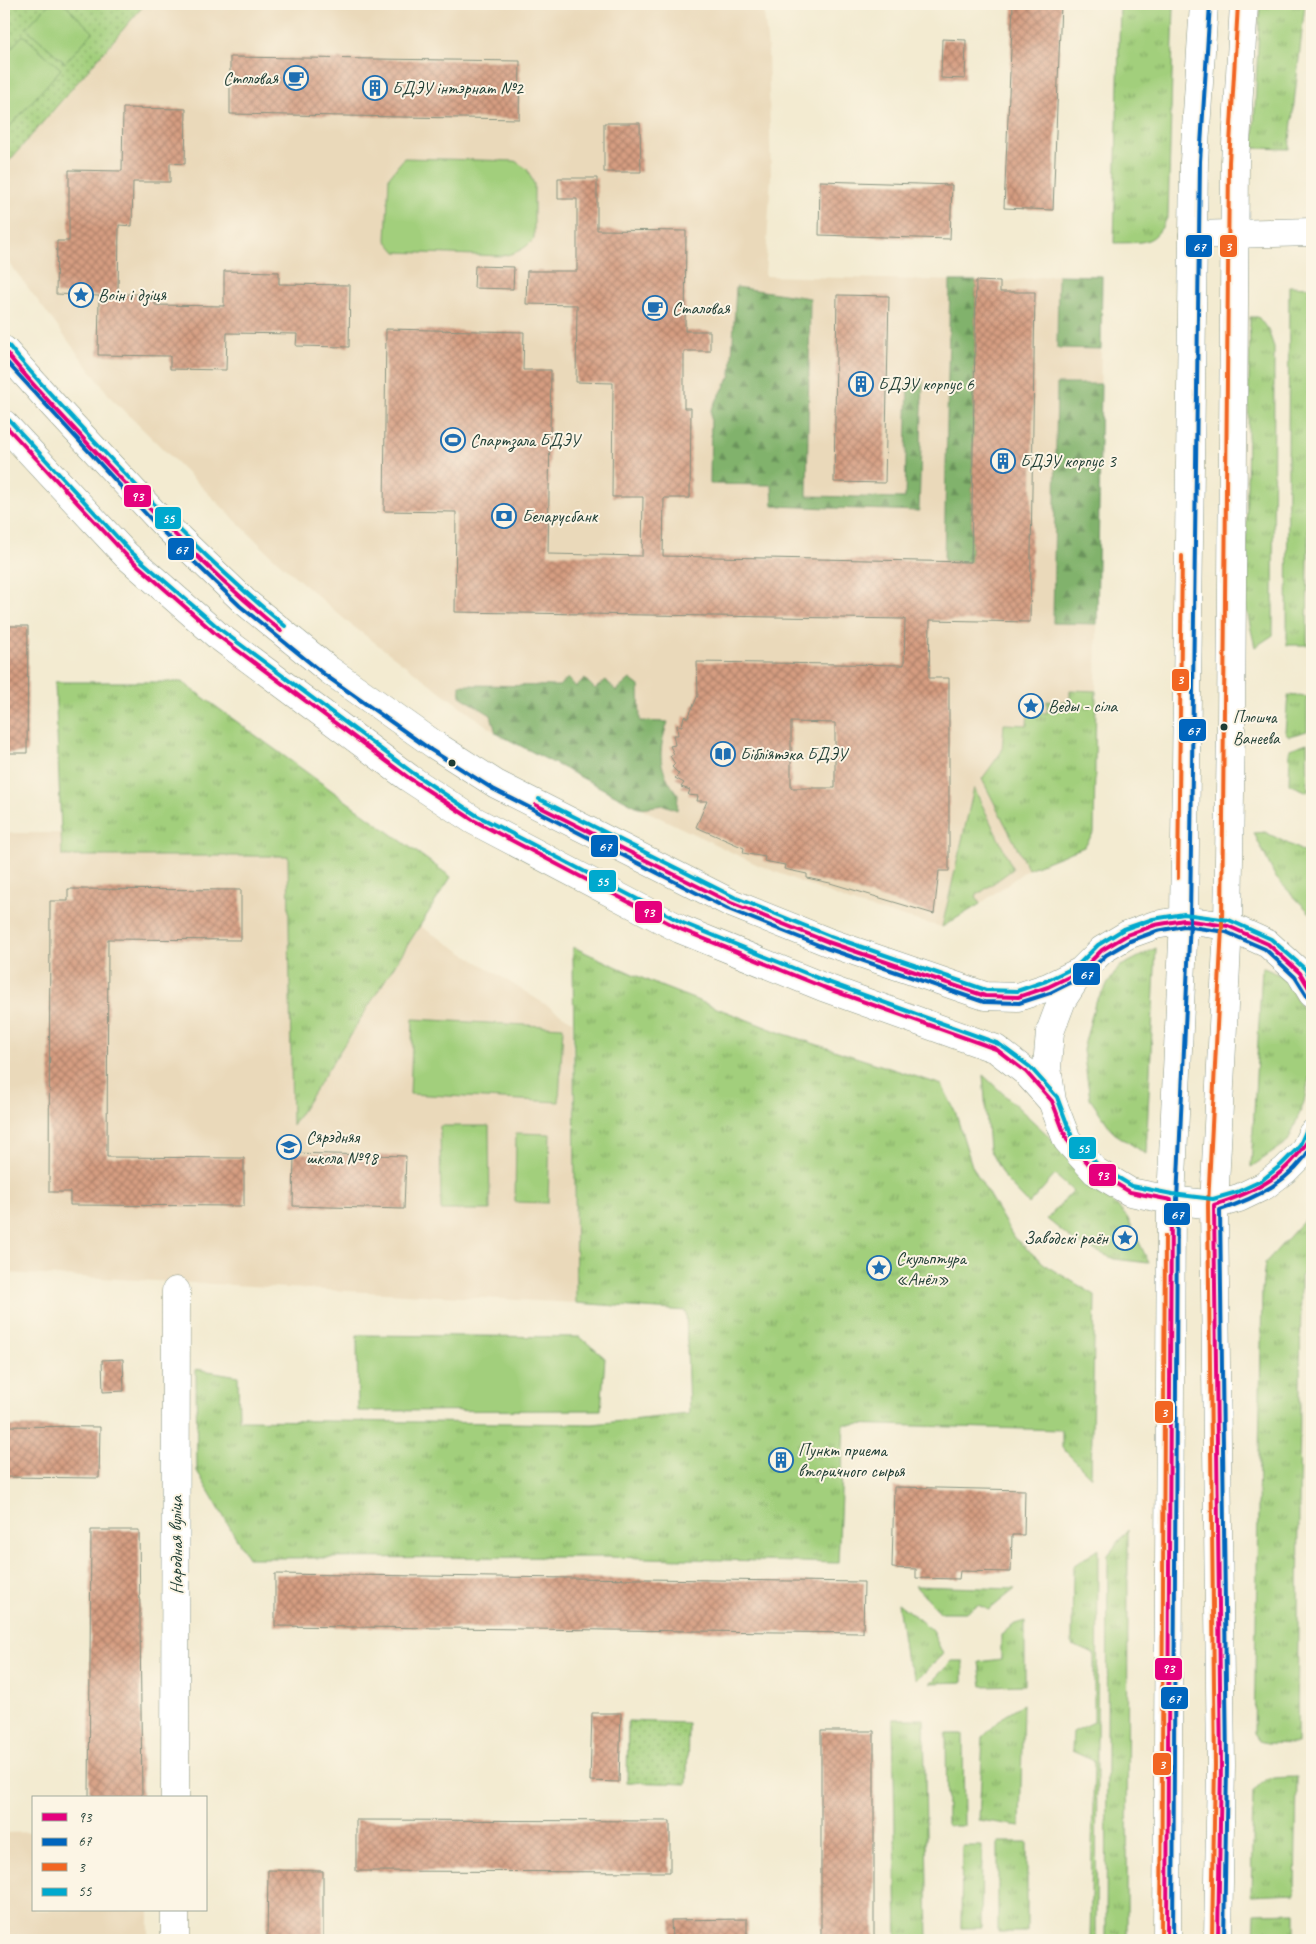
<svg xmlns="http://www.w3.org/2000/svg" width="1316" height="1944" font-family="Caveat,sans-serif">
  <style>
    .built { fill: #ead9ba }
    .grass { fill: url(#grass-tufts); stroke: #608658 }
    .forest { fill: url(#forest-firs); stroke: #507850 }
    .park { fill: url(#park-dots); stroke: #608658 }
    .garden { fill: #a2cf7c; stroke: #608658 }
    .building { fill: url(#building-cross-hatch); fill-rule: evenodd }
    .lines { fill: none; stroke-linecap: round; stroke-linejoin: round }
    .minor-casing { stroke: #899482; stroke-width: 29 }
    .tertiary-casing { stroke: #899482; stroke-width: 29 }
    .primary-casing { stroke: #899482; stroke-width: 29 }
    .minor { stroke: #fff; stroke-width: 28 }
    .tertiary { stroke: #fff; stroke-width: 28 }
    .primary { stroke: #fff; stroke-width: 28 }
    .bus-1-casing { stroke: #fcf5e5; stroke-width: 8 }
    .bus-2-casing { stroke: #fcf5e5; stroke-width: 8 }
    .bus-3-casing { stroke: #fcf5e5; stroke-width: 8 }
    .bus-4-casing { stroke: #fcf5e5; stroke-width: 8 }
    .bus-1 { stroke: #e5007d; stroke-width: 4 }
    .bus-2 { stroke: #0065bd; stroke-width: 4 }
    .bus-3 { stroke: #f26522; stroke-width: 4 }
    .bus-4 { stroke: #00a9ce; stroke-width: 4 }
    .bus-dot { fill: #1f3d34; stroke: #fcf5e5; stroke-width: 2 }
    .labels { text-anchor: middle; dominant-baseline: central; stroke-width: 4; stroke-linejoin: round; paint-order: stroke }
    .bus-label { font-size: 17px; fill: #1f3d34; stroke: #fcf5e5; text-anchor: start }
    .poi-label { font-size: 18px; fill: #1f3d34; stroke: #fcf5e5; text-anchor: start }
    .street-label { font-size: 18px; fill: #1f3d34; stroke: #fcf5e5 }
    .line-badge { stroke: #fcf5e5; stroke-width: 2 }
    .badge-label { font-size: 14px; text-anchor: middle; font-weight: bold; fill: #fff }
  </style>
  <defs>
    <pattern id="grass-tufts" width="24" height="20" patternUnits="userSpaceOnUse" patternTransform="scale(1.25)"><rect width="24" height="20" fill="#a2cf7c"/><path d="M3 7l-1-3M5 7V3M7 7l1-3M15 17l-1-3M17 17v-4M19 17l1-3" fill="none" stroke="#83a966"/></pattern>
    <pattern id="forest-firs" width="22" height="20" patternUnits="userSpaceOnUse" patternTransform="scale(1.25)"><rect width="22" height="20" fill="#81b26c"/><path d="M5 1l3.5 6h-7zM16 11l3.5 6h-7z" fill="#69925a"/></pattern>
    <pattern id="park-dots" width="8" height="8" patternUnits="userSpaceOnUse" patternTransform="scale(1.25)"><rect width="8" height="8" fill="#a2cf7c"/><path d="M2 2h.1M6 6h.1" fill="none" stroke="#83a966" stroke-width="1.8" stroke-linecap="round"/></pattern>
    <pattern id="building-cross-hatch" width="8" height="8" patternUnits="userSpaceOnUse" patternTransform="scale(1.25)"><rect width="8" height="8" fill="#d69d81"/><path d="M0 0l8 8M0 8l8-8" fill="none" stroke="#ad816a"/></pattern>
  </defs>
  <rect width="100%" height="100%" fill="#fcf5e5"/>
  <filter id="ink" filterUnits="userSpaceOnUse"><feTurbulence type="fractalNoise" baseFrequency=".02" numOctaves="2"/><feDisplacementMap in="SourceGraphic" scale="10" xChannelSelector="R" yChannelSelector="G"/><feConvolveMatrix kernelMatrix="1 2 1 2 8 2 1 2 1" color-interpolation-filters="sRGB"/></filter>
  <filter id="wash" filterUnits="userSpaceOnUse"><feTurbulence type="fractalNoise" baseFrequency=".0096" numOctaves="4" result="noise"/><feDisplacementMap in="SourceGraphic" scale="20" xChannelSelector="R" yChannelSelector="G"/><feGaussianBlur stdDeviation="1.12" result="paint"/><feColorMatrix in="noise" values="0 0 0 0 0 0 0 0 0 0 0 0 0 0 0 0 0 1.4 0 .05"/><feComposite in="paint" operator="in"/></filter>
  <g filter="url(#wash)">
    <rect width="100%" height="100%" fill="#f3ebd1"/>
    <path class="built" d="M145,4H763L768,49L771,177L765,276L1000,282L1058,275L1102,276L1094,832L1084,847L1028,869L980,904L942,927L858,905L756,864L640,808L496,733L350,624L274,558L112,399L4,256V167Z
      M4,833L267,834L409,919L572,1021L576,1303L4,1273Z
      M34,1832V1910H149V1940H4V1833Z"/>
    <path class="grass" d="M1120,4H1174L1168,216C1154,246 1145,242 1114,243Z
      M1260,4H1305L1289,149L1253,148Z
      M1289,286L1311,287L1307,645H1287Z
      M1250,317H1258L1268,330L1274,347L1273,635L1255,647L1245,603Z
      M55,682H182L451,877L292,1126L288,856H62Z
      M1070,690L1096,691L1094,832L1084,847L1028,869L982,779L1002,751L1004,724L1027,725L1028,712L1047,713V701L1070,702Z
      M1288,695L1307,697V731L1289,736L1285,732Z
      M1307,743L1308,792L1289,784L1290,749Z
      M974,788L1013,869L976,896L980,904L942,927Z
      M1265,832L1312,856V915L1276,878L1254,833Z
      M573,947L655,984L781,1033L942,1085L955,1111L972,1166L1014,1238L1048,1267L1095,1295L1091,1477L1062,1448V1430L844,1424L838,1563L609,1557L248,1558L197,1471L196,1369L238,1376L239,1420L593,1424L689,1414L686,1311L576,1303Z
      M1156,948L1146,1154L1114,1133L1090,1099L1083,1050L1095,1003L1119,967Z
      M1262,967L1284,977L1307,1017L1312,1065L1304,1102L1288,1142L1251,1167Z
      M983,1075L1050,1137L1127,1217L1149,1263L1114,1259L1074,1241L1047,1219L1073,1191L1055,1175L1029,1204L1005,1179L989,1149Z
      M1312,1212V1266L1301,1276L1297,1744L1267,1743L1259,1741L1254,1734L1262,1290L1265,1263Z
      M1128,1530L1127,1940H1106L1108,1555Z
      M1098,1549L1096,1940H1090L1094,1761L1072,1751L1073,1732L1094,1722V1654L1072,1645L1073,1566Z
      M915,1586L1015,1589L989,1610L978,1605L966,1612H940Z
      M898,1603L931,1629L943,1654L917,1680L905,1656Z
      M1025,1621V1685L982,1686L979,1662L1001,1659V1634L1015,1624Z
      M952,1661H963V1682L930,1683Z
      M1023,1704L1020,1826L979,1820L983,1737L1005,1715Z
      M893,1719H924L928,1940H897Z
      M946,1734H963L964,1826H947Z
      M1297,1777L1295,1894L1251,1896L1253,1792C1266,1775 1277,1778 1297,1777Z
      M998,1842H1027V1932H998Z
      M962,1846H982L981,1928H961Z
      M1296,1912V1940H1254L1255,1913Z"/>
    <path class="forest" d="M1058,275L1102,276L1101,349L1057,348Z
      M950,281H976L971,562L944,561Z
      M736,287L810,298L807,496L905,498L908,379H923L919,511L773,506L772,485L710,484L711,410L731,375Z
      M1057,384H1101L1097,624L1053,623Z
      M568,678L576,687L585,679L595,689L606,680L616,691L630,679L639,686L640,721L668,722C657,754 658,768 678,795L677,810L664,805L640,808L496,733L491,715L460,696V685L559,686Z"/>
    <path class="park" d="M4,4H145L4,167Z
      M628,1721L688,1723L687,1784L627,1782Z"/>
    <path class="garden" d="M49,4H64L93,32L65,63L26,28Z
      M23,35L61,69L4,133V56Z
      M404,158L515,161L527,169L534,184V239C524,250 516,253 502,256L396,252L386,240L389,177Z
      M413,1019L563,1027L559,1102L410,1094Z
      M440,1126H489L490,1210H441Z
      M516,1133L550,1134L548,1203L515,1202Z
      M357,1335L580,1337L605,1358L601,1410L358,1411Z"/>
    <g id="blocks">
      <path class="building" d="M1013,4H1061L1053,210L1004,208Z
        M942,39L966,40L965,79L941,78Z
        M230,57L520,61L519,119L230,114Z
        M123,108L186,109L185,164L170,163V182H133L132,226L119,225L118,294H155V305L224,306V271L279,272V284L350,285L349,347L296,346L297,334L227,333L226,370L170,369V356L98,355L99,296L56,294L57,241H69V170L122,171Z
        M604,123H640L641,172H604Z
        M558,178H597V230L686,231L685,331H710V351H684V408H691L690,498H664L663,556L971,562L976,281L1000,282V292H1035L1030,622L930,620L929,678H949V871H939L934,914L830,883L807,878V874L784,869L785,865L764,861L765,857L743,853L744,848L696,827L707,801H697L698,796L688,795L690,790L681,787L684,783L675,778L679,774L672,767L675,764L670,756L674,754L670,746L675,745L673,735H678L677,725L682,726L684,716L688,718L698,695L697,662L904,665L905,619L455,612L456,512L384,511L386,329L524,332L523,370H551L548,554L642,556L643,497H612L613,383L576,382L577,305L526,304L527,271H577V199H558ZM791,722L835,723V788H791Z
        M820,181L952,185L950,239L819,235Z
        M475,266L514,267L513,289L474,288Z
        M837,295L889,296L885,483L834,482Z
        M4,626H28L27,753H4Z
        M68,889L241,890V940L108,939L107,1157L244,1158V1206L70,1205V1192H49L50,901H68Z
        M294,1153L406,1156L404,1209L293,1206Z
        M123,1359L124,1391L103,1392L102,1360Z
        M4,1426L100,1427L99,1478L4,1477Z
        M894,1487L1025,1490L1024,1535H1012L1011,1572L960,1571L959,1579L916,1578V1569L892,1568Z
        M91,1530H139L142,1798H89Z
        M275,1574L864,1582L863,1633L275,1626Z
        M592,1713H621L619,1782L590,1781Z
        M821,1731H874V1940H821Z
        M356,1820L670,1821V1872L356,1871Z
        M268,1870L323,1871V1940H267Z
        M747,1919V1940H672L671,1920Z"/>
    </g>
  </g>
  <g filter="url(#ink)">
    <use href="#blocks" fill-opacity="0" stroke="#899482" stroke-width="1"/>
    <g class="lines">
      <defs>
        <path id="minor" d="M175,1798L176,1291
          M175,1940V1910"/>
        <path id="tertiary" d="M1193,235L1312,232"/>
        <path id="primary" d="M4,350L54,406L162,522L244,601L329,670L435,745L496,784L731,903L828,942L985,996L1018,997L1048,987L1081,971
          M4,424L126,555L217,635L409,778L473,820L680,929L823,987L996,1049L1026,1072L1052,1101
          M1312,993L1300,973L1268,944L1228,926L1184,920L1155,925L1127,935L1102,950L1081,971L1062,1000L1050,1032L1047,1067L1052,1101L1067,1140L1095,1171L1130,1192L1171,1200L1214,1205L1239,1198L1264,1186L1285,1170L1304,1151L1312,1134
          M1167,1940L1171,1200L1184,920L1194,161L1204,4
          M1218,1940L1221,1765L1214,1205L1228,926L1231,727L1235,162L1244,4"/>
      </defs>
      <use href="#minor" class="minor-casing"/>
      <use href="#tertiary" class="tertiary-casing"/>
      <use href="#primary" class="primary-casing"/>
      <use href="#minor" class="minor"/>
      <use href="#tertiary" class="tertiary"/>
      <use href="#primary" class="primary"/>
      <defs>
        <path id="bus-1" d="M4,350C31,384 61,414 90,446C151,511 212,575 281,631
          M4,424L126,555L217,635L409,778L473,820L680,929L823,987L996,1049L1026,1072L1052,1101L1067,1140L1095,1171L1130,1192L1171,1200L1167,1940
          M536,805L731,903L828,942L985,996L1018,997L1048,987L1081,971L1102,950L1127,935L1155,925L1184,920L1228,926L1268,944L1300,973L1312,993
          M1218,1940L1221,1765L1214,1205C1259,1191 1288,1175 1312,1134"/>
        <path id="bus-2" d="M4,359L158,527L240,606L325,675L431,750L493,789L728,909L826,948L984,1002L1019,1003L1050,993L1084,976L1106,955L1130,941L1157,931L1184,926L1226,932L1265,949L1295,977L1307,996
          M1173,1940L1177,1200L1190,920L1200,161L1210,4
          M1224,1940L1227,1765L1220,1210C1257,1198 1292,1180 1312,1146"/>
        <path id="bus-3" d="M1178,878L1182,556
          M1161,1940L1165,1236
          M1212,1940L1215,1765L1208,1205L1222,926L1229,162L1238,4"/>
        <path id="bus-4" d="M9,346C35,379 65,409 93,440C154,505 216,569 285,626
          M9,420L130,551L221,630L413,773L476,815L683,923L825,981L999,1044L1030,1067L1057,1097L1072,1137L1099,1166L1132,1186L1172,1194L1213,1199L1237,1192L1261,1181L1281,1165L1299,1147L1306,1131
          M539,799L734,897L830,936L986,990L1017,991L1046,981L1077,966L1098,945L1124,929L1153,919L1184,914L1229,920L1271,939L1305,969L1312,981"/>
      </defs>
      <use href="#bus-1" class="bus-1-casing"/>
      <use href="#bus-2" class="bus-2-casing"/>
      <use href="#bus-3" class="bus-3-casing"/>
      <use href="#bus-4" class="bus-4-casing"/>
      <use href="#bus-1" class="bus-1"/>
      <use href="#bus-2" class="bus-2"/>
      <use href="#bus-3" class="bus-3"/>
      <use href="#bus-4" class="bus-4"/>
    </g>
  </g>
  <defs>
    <symbol id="cafe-ring" viewBox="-11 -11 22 22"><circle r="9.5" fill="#fcf5e5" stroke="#1f6fb2" stroke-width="1.5"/><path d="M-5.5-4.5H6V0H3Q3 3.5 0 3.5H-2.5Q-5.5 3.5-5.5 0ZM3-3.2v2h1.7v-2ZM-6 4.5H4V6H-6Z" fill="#1f6fb2"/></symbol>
    <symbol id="building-ring" viewBox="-11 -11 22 22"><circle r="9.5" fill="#fcf5e5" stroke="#1f6fb2" stroke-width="1.5"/><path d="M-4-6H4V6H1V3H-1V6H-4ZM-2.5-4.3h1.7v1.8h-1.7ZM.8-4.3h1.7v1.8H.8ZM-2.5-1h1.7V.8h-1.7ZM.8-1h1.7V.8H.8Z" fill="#1f6fb2"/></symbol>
    <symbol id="sight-ring" viewBox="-11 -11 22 22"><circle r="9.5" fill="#fcf5e5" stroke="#1f6fb2" stroke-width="1.5"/><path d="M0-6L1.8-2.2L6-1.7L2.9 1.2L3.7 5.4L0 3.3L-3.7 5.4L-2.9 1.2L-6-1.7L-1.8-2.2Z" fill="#1f6fb2"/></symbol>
    <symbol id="stadium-ring" viewBox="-11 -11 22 22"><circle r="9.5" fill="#fcf5e5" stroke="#1f6fb2" stroke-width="1.5"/><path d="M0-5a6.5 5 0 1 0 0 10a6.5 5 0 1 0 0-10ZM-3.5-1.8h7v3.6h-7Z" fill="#1f6fb2"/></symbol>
    <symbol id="bank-ring" viewBox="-11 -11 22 22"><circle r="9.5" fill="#fcf5e5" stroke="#1f6fb2" stroke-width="1.5"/><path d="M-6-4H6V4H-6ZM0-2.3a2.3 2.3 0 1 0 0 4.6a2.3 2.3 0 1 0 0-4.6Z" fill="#1f6fb2"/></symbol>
    <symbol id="library-ring" viewBox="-11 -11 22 22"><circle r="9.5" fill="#fcf5e5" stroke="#1f6fb2" stroke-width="1.5"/><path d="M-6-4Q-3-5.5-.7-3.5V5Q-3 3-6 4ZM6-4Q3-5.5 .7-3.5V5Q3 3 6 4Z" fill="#1f6fb2"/></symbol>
    <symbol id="school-ring" viewBox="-11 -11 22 22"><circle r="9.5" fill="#fcf5e5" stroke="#1f6fb2" stroke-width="1.5"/><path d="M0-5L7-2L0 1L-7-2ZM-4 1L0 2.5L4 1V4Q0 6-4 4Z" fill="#1f6fb2"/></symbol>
  </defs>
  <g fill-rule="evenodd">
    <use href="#cafe-ring" x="282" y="64" width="28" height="28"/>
    <use href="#building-ring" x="361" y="74" width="28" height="28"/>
    <use href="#sight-ring" x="67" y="281" width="28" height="28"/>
    <use href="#cafe-ring" x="641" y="294" width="28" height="28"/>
    <use href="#building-ring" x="847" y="370" width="28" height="28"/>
    <use href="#stadium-ring" x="439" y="426" width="28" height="28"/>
    <use href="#building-ring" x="989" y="447" width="28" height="28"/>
    <use href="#bank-ring" x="490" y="502" width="28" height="28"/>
    <use href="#sight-ring" x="1017" y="692" width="28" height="28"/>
    <use href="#library-ring" x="709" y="740" width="28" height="28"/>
    <use href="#school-ring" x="275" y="1133" width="28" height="28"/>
    <use href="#sight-ring" x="1111" y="1224" width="28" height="28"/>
    <use href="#sight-ring" x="865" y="1254" width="28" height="28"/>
    <use href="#building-ring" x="767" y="1446" width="28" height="28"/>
  </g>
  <g class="bus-dot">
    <circle cx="1224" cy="727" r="4.5"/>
    <circle cx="452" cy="763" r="4.5"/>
  </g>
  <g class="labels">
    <g class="bus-label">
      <text x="1233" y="717">Плошча<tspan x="1233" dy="21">Ванеева</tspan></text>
    </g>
    <g class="poi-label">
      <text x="278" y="78" text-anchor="end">Столовая</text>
      <text x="392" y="88">БДЭУ інтэрнат №2</text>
      <text x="98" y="295">Воін і дзіця</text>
      <text x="672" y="308">Сталовая</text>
      <text x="878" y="384">БДЭУ корпус 6</text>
      <text x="470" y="440">Спартзала БДЭУ</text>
      <text x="1020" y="461">БДЭУ корпус 3</text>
      <text x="522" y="516">Беларусбанк</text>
      <text x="1048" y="706">Веды - сіла</text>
      <text x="740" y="754">Бібліятэка БДЭУ</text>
      <text x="306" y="1137">Сярэдняя<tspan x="306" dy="21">школа №98</tspan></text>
      <text x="1108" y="1238" text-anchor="end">Заводскі раён</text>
      <text x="896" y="1258">Скульптура<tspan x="896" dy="21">«Анёл»</tspan></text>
      <text x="798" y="1450">Пункт приема<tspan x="798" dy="21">вторичного сырья</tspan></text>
    </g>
    <g class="street-label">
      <text transform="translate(176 1545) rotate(-90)">Народная вуліца</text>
    </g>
  </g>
  <g class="line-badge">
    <rect x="1185" y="234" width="28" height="24" rx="5" fill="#0065bd"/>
    <rect x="1219" y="234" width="19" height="24" rx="5" fill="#f26522"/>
    <rect x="123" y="484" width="29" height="24" rx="5" fill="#e5007d"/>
    <rect x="154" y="506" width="28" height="24" rx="5" fill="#00a9ce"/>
    <rect x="167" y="537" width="28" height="24" rx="5" fill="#0065bd"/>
    <rect x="1171" y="668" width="19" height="24" rx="5" fill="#f26522"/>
    <rect x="1178" y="718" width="29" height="24" rx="5" fill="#0065bd"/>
    <rect x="590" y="834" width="29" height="24" rx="5" fill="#0065bd"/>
    <rect x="588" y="869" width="29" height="24" rx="5" fill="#00a9ce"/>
    <rect x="634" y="900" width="29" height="24" rx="5" fill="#e5007d"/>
    <rect x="1072" y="962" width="29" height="24" rx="5" fill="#0065bd"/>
    <rect x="1068" y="1136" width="29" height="24" rx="5" fill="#00a9ce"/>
    <rect x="1088" y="1163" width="29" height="24" rx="5" fill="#e5007d"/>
    <rect x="1163" y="1202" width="28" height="24" rx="5" fill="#0065bd"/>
    <rect x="1154" y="1400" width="20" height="24" rx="5" fill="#f26522"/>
    <rect x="1154" y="1657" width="29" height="24" rx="5" fill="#e5007d"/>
    <rect x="1160" y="1686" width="29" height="24" rx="5" fill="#0065bd"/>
    <rect x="1152" y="1752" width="20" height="24" rx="5" fill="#f26522"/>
  </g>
  <g class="badge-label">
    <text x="1199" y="251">67</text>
    <text x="1228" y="251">3</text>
    <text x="137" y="501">93</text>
    <text x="168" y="523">55</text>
    <text x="181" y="554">67</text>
    <text x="1180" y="684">3</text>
    <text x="1193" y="735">67</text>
    <text x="605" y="851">67</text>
    <text x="602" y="886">55</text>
    <text x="648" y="917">93</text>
    <text x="1086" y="979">67</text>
    <text x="1083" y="1153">55</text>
    <text x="1102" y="1180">93</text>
    <text x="1177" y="1219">67</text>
    <text x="1164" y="1417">3</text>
    <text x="1168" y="1673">93</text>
    <text x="1174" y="1703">67</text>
    <text x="1162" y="1769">3</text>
  </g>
  <rect width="1316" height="1944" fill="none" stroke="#fcf5e5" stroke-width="20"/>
  <rect x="32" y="1796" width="175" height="115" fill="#fcf5e5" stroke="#a4ab9e"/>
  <rect x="42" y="1813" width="25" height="8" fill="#e5007d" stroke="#a4ab9e"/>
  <text x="78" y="1822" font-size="15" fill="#1f3d34">93</text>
  <rect x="42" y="1838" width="25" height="8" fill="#0065bd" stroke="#a4ab9e"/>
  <text x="78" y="1846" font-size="15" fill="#1f3d34">67</text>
  <rect x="42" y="1863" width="25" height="8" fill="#f26522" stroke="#a4ab9e"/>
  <text x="78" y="1872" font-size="15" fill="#1f3d34">3</text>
  <rect x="42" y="1888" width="25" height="8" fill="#00a9ce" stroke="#a4ab9e"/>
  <text x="78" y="1896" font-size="15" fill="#1f3d34">55</text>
</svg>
